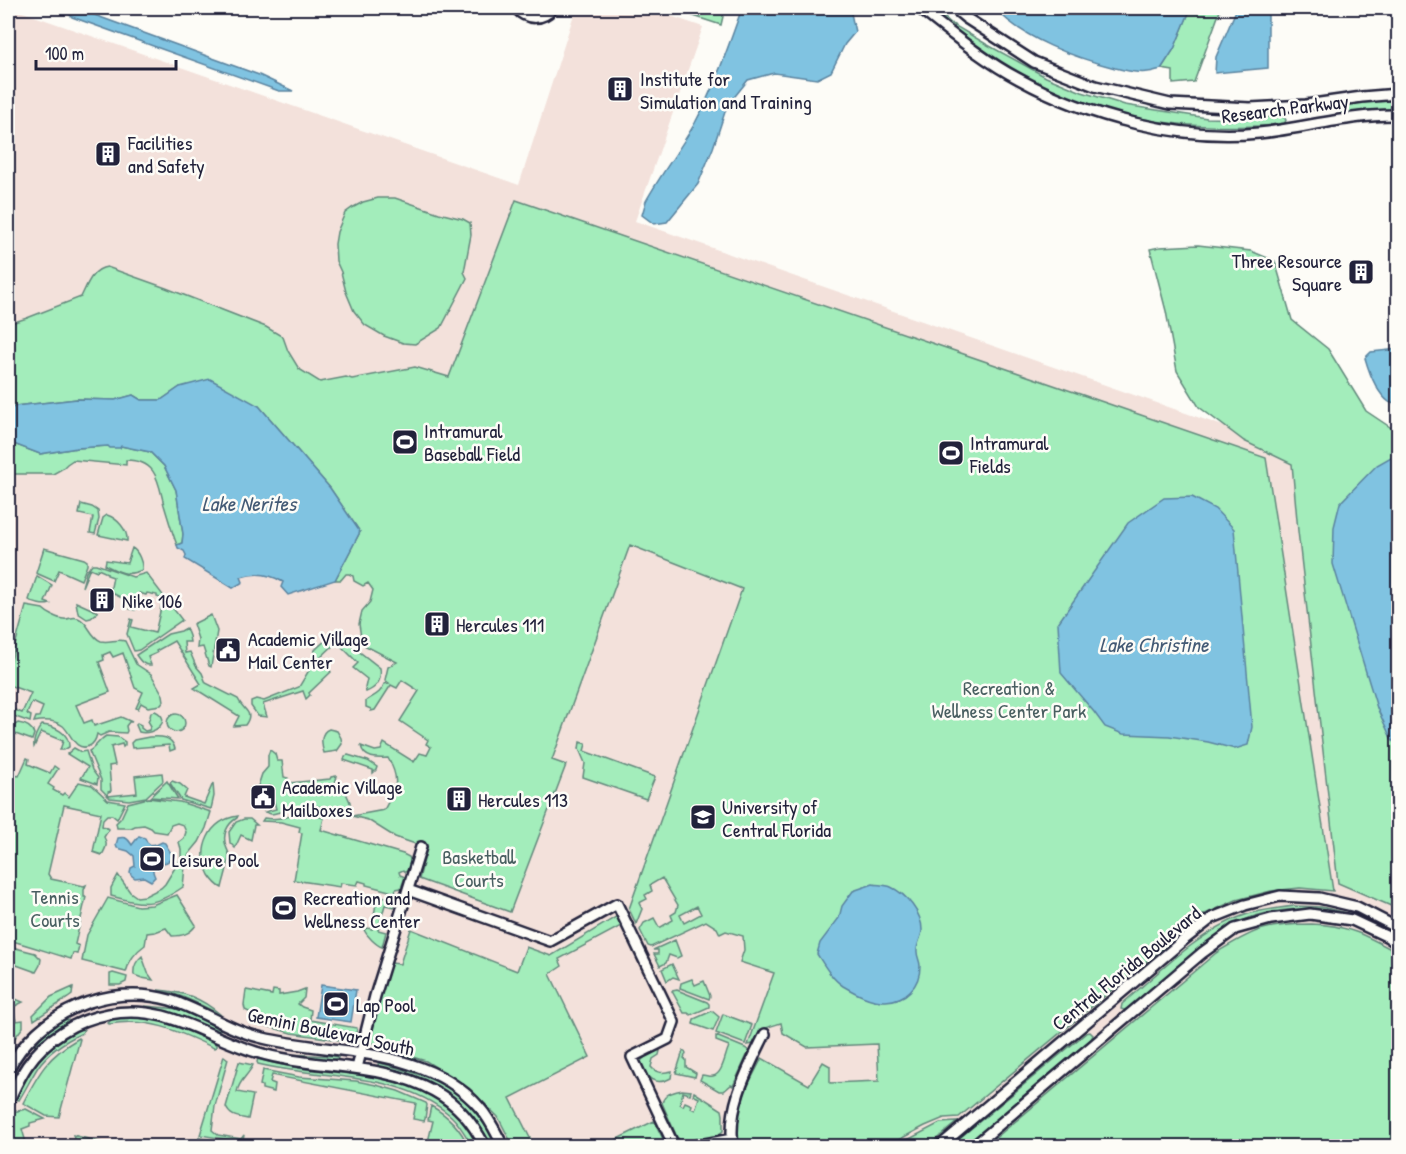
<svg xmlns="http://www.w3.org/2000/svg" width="1406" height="1154" font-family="'Patrick Hand',sans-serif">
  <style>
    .built { fill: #f3e1db }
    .green { fill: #a3edbb; stroke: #62887b; stroke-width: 1.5; fill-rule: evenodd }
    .water { fill: #80c3e1; stroke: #5a839f; stroke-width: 1.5 }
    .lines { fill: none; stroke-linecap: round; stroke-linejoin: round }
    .minor-casing { stroke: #22223b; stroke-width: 14 }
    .minor { stroke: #fdfcf7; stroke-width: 9 }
    .labels { text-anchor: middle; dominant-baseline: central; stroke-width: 5; stroke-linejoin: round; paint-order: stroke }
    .poi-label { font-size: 20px; fill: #22223b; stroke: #fdfcf7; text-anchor: start }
    .street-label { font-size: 20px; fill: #22223b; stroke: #fdfcf7 }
    .park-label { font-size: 20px; fill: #495f61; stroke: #fdfcf7 }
    .water-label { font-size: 21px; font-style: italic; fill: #435a75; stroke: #fdfcf7 }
  </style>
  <rect width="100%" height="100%" fill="#fdfcf7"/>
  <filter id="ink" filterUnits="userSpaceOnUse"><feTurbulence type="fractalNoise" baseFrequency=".0167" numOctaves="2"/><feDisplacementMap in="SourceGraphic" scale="12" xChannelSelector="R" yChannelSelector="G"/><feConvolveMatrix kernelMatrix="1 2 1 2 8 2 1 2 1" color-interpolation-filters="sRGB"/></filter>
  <g filter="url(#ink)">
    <path class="built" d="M8,8H11L519,185L576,8H647L703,27L635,221L1398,487V1146H8Z"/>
    <path class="green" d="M669,8H725L721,25Z
      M927,8H933L952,24L986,44L1046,77L1082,92L1125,105L1207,118L1242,119L1283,116L1286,120L1284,125C1241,127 1198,128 1155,121C1071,107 990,66 927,8Z
      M1191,8H1221L1194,82L1173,84V71L1161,69L1174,49Z
      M1398,99V109L1368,110L1341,114L1339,107L1353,102Z
      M378,198H395L439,213L463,219L470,223L471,235L464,272L467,278L441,328L415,344L403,343L384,336L365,325L354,311L346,292L341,272L336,261L335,244L337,232L345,213L352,208L363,202Z
      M516,200L1266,458L1333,891L1300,888L1271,891L1236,900L1201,916L959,1117L944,1118L925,1126L887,1146H738L735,1126L746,1089L762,1058L809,1085L823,1062L830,1066V1083L879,1081L877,1044L807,1047L783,1033L781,1023C765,1028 760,1028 753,1044L748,1045L774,973L740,962L744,950L743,936L726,931L720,934L717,928L706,921L651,947L648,946L640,930L644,923L654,918L659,927H661L673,920L671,915L676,912L678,905L662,878L650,885L652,891L645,895L647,899L639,903L642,909L636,924L629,909L742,589L630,545L552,760L566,765L510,912L419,879L427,848L395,837L368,820L352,816L384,810C396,788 401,781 388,758C377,759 364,759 361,746L375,751L381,750L384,743L414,762L420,753L427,755L431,747L426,744L428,740L400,721L419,691L402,680L397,688L391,685L375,710L371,711V709L366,707V701C374,695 381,694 384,684L389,683L385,680L388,667L397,662L362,644L359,624L362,611L370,602L373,590L368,583L363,586L354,581L353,576L349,574H346L341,580H335L360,532L330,488L259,406L180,387L161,400H141L133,395L115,400L77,399L15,406L8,412V324L27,318L81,297C87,285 92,269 107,267L166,288L266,327L283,337L288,351L299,369L320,382L346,377L352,379L415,367L449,377ZM697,906L701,914L684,923L680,915Z
      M1198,245L1251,251L1275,261L1292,320L1328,349L1366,411L1393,429L1398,428V909L1338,883L1298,531L1292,464L1244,441L1199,407L1177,371L1166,311L1150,249L1160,247Z
      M8,434L11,443L40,454L77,448L108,446H121L150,452L164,466L176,490L183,534L182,543L177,545C172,532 168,518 164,505C158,481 157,460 126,460V465L73,460L67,464L62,469L53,474H8Z
      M81,504L92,507L98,511L99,519L95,534L90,533L93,517L79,514Z
      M107,515C117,518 128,530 127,541L98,535L103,518Z
      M44,548L84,559L87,561V565L81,580L59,570L54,581L36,573Z
      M132,548C138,551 143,563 142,570C125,577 121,572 105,565L106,560L127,563Z
      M92,564H96L133,577L146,573L182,620L139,650L134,651L127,634L131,619L133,620L131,627L155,633L163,599L157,597V595L147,593L146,595L139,593L135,610L130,609L132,603L110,592L113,577L107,575V573L98,569L97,571L90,568L82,587L86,572Z
      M37,576L52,585L45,602L50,604C44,606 34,604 29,600Z
      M76,602L98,612L91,618L87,619L78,613Z
      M26,606L43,609C47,613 58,619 64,619C69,620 72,616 78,618C89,622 90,637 101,641C110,643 117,638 125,641L136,664L151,674L163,695L164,701L161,705L148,707L141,703L138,709L136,708L143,692L135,688L123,653L113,657L110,652L103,655L104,660L99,662L110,692L76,705L84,723L92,720L94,726L121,717L132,722H129L126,726L127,731L126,733L109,732L100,736L97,734C96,739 94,744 89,746C75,752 71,733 63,726C55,720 43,720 34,722L36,717H39L43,707L32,702L27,714L31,716L30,722L13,716L15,710L22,713L31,693L8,685V666L11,660Z
      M211,615L217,631L211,667L209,666L203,647L197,648L198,639L193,624Z
      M186,628L189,636L190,642H184L185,653L190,652L196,666L202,673L206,683L238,699C243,711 255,711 245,725L234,726L239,716L194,688L201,684L174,641L156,651L157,653L148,657L151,665C144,666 140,661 136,655L168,634L181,631Z
      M335,638L342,640L348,643L380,668C382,680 377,688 366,692L365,688L367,679L353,668L358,663L337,642L319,659L331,672L309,693L310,695L306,699L303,691L263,704L267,717L258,716L251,706V701L256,699L264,701L299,687L311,667L315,650L318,647L326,640Z
      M155,711C174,720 154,736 139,732L136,725L137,723L141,725V728L145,731L149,730L151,726L148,721L150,717L151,712Z
      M167 723a9 9 0 1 1 18 0a9 9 0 1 1-18 0Z
      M18,723C25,724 32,726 34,734L32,740L10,732L13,726Z
      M42,725C54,726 70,733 69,747L64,750H60L63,741L41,732L34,747C33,740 37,730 42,725Z
      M329,729L337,731L341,738L342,744L337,751L324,753C321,744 320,732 329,729Z
      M106,736L118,737L125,742V745L123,747L122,744L111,747L115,765L109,766L111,791L108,792V796L137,793L135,776L162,773L163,781L146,797L129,800L110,798L101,789V780L89,751C96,747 99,740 106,736Z
      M149,737C161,736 172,736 175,749L170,751L169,745L132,748L131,743L134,740Z
      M580,742L586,744L584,751L655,777L646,799L583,777L585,763L579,749Z
      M74,748L81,752L86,751L92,770L98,778L97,784L81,778L88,767L67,754Z
      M270,750L275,754L277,761H282L284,777L288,778L289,783L330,779L331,777L337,776L334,787L346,793L350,802L351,813C339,814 326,806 313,806C299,806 285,812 271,814L265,812L276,809L270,786L257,789L262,774L268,767V755Z
      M348,755L368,761L377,767L376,770L373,773V770L344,760L345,756Z
      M27,758L29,759L28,764L50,773L54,766L58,769L48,784L54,788L53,790L62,795L64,793L69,797L79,782L92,785L108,800L125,803L117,819L112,815H107L103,819L102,826L109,829L104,837C108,844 106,848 102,855L93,852L101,813L64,805L48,874L51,879L84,886L86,885L84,890V897H86L75,944L79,946L77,954L73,953L71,959C50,953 29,945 8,940V774L19,776Z
      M167,781L178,799L150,797Z
      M172,781L180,784L187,790L184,797L204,804L213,783L214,796L211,809L181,800L170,783Z
      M148,798L180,802L211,812L206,828L199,842L189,854L185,866L183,887C154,907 144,905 111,896V888L118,875L130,892L137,897L145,896L161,888L165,884L181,858V849L179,842L184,838L186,832L183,825L177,823L171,825L167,833L154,831L151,828L144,825L135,826L131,828H117L116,823L121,818L128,803Z
      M315,811L321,812L320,817L324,818L321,830L403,854L409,857L411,862L407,871L406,872L403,870L399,872L400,875L405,877L401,888L396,889L395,891L397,893L366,885V883L359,881L357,885L341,883L340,887L294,880L302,833L299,832L300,827L281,822L262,821L264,818C281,821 298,813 315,811Z
      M238,816L237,818C227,824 222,835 226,846C227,850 229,852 229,855C229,866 224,878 222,888C216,885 213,881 209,875C196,849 209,820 238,816Z
      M244,819H250L257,825H254L251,840L241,835L235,848L230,843L229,832L236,822Z
      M177,895L196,925C190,934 182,936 172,936L166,928L155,932L147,933L145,945C135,952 129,960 126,972L82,961L87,935L108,898L138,906L152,905Z
      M376,895L390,898L396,902L394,907L385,905L378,930L386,932L382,947C376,945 367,936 364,930L367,928L372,929L376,903L369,900L371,898Z
      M1295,906L1321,907L1353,914V915C1311,905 1260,906 1224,931C1190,955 1160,984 1127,1009L1124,1010L1121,1009L1122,1004C1157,974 1201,930 1245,915C1261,910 1278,908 1295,906Z
      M619,915L623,925L559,959L562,966L550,974L590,1057L510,1098L534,1146H513L498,1117L469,1088L426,1061L374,1046L370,1035L388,965L391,963L400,964L411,929L517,971L526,947L551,956Z
      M1312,924C1348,925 1367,936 1398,953V1146H986L1216,953C1231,944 1246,934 1263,929C1279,925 1295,924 1312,924Z
      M675,940L681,956L677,958L669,955L666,963L660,966L654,954H658V950H653Z
      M8,946L35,953L41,959L40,965L36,972L8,962Z
      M142,956L148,973L153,980L142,978L134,975C133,967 136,961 142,956Z
      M672,964L679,979L673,977L667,981L662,969Z
      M113,973L127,977L126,982L120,985H110V974Z
      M692,979L695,985L704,981L710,996L709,999L680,988L681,983Z
      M73,987L72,995L68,998L34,1020L33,1015L51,997Z
      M305,989L304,998L298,1004L302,1007L311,1010L310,1020L357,1028C356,1036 356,1040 347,1041L291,1033L253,1022L250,1019L251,1013L245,1010L244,1005L246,990L272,995L273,990L279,991V995L297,992Z
      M158,990C184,992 200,997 221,1015C200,1004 180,994 158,990Z
      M677,990L707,1002L709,1004V1007L691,1015L688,1013H684L672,991Z
      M8,996L23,1002L13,1007L16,1021L23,1020V1027L8,1047Z
      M145,1006L180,1009L198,1017L220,1030L216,1032C193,1021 171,1010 145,1007Z
      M712,1011L719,1017L713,1031L693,1024L694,1019Z
      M723,1014L752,1025L745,1044L716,1033Z
      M139,1017C167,1020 191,1032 216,1044V1047L214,1048C178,1031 150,1017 109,1024L108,1023L114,1018Z
      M66,1019L68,1020L66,1023L31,1047L48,1029Z
      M79,1029L84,1030L82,1033C65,1041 49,1051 38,1067C31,1078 26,1089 19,1100L16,1099C29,1070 48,1042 79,1029Z
      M1090,1032L1093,1035L1091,1039L964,1146H950L1086,1033Z
      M716,1036L745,1048L749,1051L733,1086L731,1085L724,1091H719L700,1080L702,1075C706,1075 709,1077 713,1076C722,1075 725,1056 728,1049L729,1046L716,1041Z
      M79,1038L80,1039L59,1117L46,1116L23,1103C39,1072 48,1056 79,1038Z
      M658,1050L660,1051L659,1055L653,1059L651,1067C657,1074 664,1073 672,1071L671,1078C655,1087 644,1078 641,1061L646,1056Z
      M683,1051L686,1053L684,1058L686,1060V1067L696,1073L695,1077L676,1073Z
      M285,1054L333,1056L338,1057V1058C326,1064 299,1057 285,1054Z
      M224,1056L228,1059L215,1106L212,1130L218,1135L241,1139L244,1135L243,1142L200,1135Z
      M258,1059C276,1064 294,1068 313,1070C361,1075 423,1078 459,1116C468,1125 473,1136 479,1146H472C466,1136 460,1124 451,1116C398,1070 322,1080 258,1064L257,1062Z
      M239,1062L253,1065C248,1076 239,1080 237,1092L253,1095L248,1119C238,1117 230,1117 226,1107Z
      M380,1063C440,1079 467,1089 497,1146H491C465,1093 433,1083 379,1067L378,1064Z
      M263,1070L299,1077L356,1081L376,1085L398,1091L426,1103L427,1105L425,1119L424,1121L413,1119L416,1103L272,1075L270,1082L275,1084L274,1092L262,1089V1086L260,1085Z
      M682,1090L691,1091L690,1094L683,1092L680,1104L683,1106L685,1102L692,1105L691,1108L695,1110L699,1098L693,1095L694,1092L722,1110L723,1115V1131L715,1137L689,1141L680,1140L677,1137L662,1103C665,1093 673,1092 682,1090Z
      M431,1106C447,1115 461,1129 468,1146H427L433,1121L428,1120Z
      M26,1109L45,1119L30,1123V1126L22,1129L27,1146H8V1120L13,1112Z
      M654,1121L662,1137L664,1146H603Z
      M957,1122L928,1146H896L940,1123Z
      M73,1135L107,1144L106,1146H76Z
      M199,1138L229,1144V1146H199Z"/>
    <path class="water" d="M64,8H82L89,13L259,75L293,91H279L72,17Z
      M742,8H848L851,13L855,32L845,44L831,72L817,79L774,73L748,80L727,106L713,148L698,184L667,222L654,224L642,215L646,201C661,174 680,149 695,123C715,86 728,47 742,8Z
      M995,8H1191L1174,49L1161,69C1157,70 1152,72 1148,72C1137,74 1125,70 1115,68C1076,58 1022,39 995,8Z
      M1237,8H1268V68L1215,73L1216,57Z
      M1398,349V405C1397,404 1390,403 1389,402C1377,393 1369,372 1365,358L1371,352Z
      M210,379L259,406L330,488L360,532L335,580L288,595L281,587L283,582C270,574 256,572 241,577L243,582L233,588L185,559L186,555L184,551L178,548L177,545L182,543L183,534L176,490L164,466L150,452L121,446L120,448H110L108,446L77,448L40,454L11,443L8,434V412L15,406L77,399L115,400L133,395L141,400H161L180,387Z
      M1398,453V747L1392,740L1377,708L1333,564L1334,527L1340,503L1377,465Z
      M1192,497L1215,509L1234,529L1252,727L1248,745L1235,749L1208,742L1169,736L1123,734L1105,727L1094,712L1061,673L1058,623L1128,523L1164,498Z
      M139,836L145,838L147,842L151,845L154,844L156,845L162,842L165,843L172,855C169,863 166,863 158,863C153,868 151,869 155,877L151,881L144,877L135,878L131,875L130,872L131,868L135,866L134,856L128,851L117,848L116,845L118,838C126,836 128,839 132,845Z
      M873,884C878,885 886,885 891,887C906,894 922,913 922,930C922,937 916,945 917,952C917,957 920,961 920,966C920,986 906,1000 886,1001C871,1002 855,993 843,986C832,979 824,965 817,954L820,943L839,918L842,906L853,891Z
      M321,985L356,990L351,1022L316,1017Z"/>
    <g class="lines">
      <defs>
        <path id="minor" d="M516,8C527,21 543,20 553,8
          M919,8C951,33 983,60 1019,79C1088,117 1180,141 1259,133C1306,128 1351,114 1398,115
          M954,8L966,18L1034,62L1095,86L1170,104L1250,108L1306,105L1362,97L1398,94
          M408,890L550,941L617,904L674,1022L668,1039L632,1057L674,1146
          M357,1068L375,996L421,847
          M8,1070C37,1013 108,982 170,1000C202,1010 230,1031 263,1038C335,1055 427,1046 480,1108C490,1119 496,1133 503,1146
          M8,1102C14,1090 19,1078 27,1066C46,1038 76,1020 109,1014C166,1003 205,1037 256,1052C314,1070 379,1061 434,1091C458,1104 472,1122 485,1146
          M694,1146L732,1139
          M733,1146C727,1106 748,1069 765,1034
          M940,1146L1185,939L1212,918L1245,905L1280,896L1319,898L1357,907L1398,928
          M974,1146L1202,953L1235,929L1271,919L1310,914L1352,920L1388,937L1398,944"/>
      </defs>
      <use href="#minor" class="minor-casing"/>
      <use href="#minor" class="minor"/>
    </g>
  </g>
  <defs>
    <symbol id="building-square" viewBox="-11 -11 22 22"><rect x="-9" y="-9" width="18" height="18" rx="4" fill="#22223b" stroke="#fdfcf7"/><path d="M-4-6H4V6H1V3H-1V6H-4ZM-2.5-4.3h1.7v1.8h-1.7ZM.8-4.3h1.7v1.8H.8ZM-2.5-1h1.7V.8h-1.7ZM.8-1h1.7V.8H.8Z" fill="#fff"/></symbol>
    <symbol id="stadium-square" viewBox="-11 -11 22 22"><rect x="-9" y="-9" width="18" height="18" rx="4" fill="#22223b" stroke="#fdfcf7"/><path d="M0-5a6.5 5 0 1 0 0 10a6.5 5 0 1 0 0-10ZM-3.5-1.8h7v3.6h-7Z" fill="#fff"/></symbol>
    <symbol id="civic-square" viewBox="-11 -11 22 22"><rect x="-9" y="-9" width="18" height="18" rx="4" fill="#22223b" stroke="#fdfcf7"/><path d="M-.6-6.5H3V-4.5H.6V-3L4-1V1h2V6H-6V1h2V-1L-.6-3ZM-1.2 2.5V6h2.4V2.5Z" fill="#fff"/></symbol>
    <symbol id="university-square" viewBox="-11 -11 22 22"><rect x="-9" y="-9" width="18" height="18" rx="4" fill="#22223b" stroke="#fdfcf7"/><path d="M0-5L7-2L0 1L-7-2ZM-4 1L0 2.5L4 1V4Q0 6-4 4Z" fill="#fff"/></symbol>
  </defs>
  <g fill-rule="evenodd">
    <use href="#building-square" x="605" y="74" width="30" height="30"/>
    <use href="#building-square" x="93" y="139" width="30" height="30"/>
    <use href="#building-square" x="1346" y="257" width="30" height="30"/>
    <use href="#stadium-square" x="390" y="427" width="30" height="30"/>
    <use href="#stadium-square" x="936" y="438" width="30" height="30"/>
    <use href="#building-square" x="87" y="585" width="30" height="30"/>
    <use href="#building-square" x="422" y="609" width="30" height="30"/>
    <use href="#civic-square" x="213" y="635" width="30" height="30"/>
    <use href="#civic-square" x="248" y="782" width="30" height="30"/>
    <use href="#building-square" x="444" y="784" width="30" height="30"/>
    <use href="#university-square" x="688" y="802" width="30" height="30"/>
    <use href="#stadium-square" x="137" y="844" width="30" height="30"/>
    <use href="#stadium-square" x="269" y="893" width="30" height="30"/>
    <use href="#stadium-square" x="321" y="989" width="30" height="30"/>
  </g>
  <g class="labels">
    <g class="poi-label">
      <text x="640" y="78">Institute for<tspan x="640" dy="23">Simulation and Training</tspan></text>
      <text x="128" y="142">Facilities<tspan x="128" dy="23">and Safety</tspan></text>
      <text x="1342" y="260" text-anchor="end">Three Resource<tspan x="1342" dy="23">Square</tspan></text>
      <text x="424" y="430">Intramural<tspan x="424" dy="23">Baseball Field</tspan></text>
      <text x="970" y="442">Intramural<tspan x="970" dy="23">Fields</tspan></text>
      <text x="122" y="600">Nike 106</text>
      <text x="456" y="624">Hercules 111</text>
      <text x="248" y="638">Academic Village<tspan x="248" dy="23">Mail Center</tspan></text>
      <text x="282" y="786">Academic Village<tspan x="282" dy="23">Mailboxes</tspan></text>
      <text x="478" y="799">Hercules 113</text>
      <text x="722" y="806">University of<tspan x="722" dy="23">Central Florida</tspan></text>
      <text x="172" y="859">Leisure Pool</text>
      <text x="304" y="897">Recreation and<tspan x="304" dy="23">Wellness Center</tspan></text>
      <text x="356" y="1004">Lap Pool</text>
    </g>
    <g class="street-label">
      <text transform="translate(1285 108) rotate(-7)">Research Parkway</text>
      <text transform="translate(1126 968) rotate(-39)">Central Florida Boulevard</text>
      <text transform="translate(331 1031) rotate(12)">Gemini Boulevard South</text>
    </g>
    <g class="park-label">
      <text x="1009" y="687">Recreation &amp;<tspan x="1009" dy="23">Wellness Center Park</tspan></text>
      <text x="479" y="856">Basketball<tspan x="479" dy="23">Courts</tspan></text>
      <text x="55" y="896">Tennis<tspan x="55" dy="23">Courts</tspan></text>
    </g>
    <g class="water-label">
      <text x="249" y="503">Lake Nerites</text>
      <text x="1154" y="644">Lake Christine</text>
    </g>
  </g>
  <rect width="1406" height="1154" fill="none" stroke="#fdfcf7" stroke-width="30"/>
  <rect x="15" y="15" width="1376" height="1124" fill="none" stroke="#22223b" stroke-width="2" filter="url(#ink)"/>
  <path d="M36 60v9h140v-9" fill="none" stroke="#22223b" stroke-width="3"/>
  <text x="45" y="60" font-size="18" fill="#22223b" stroke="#fdfcf7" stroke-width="4.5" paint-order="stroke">100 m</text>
</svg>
